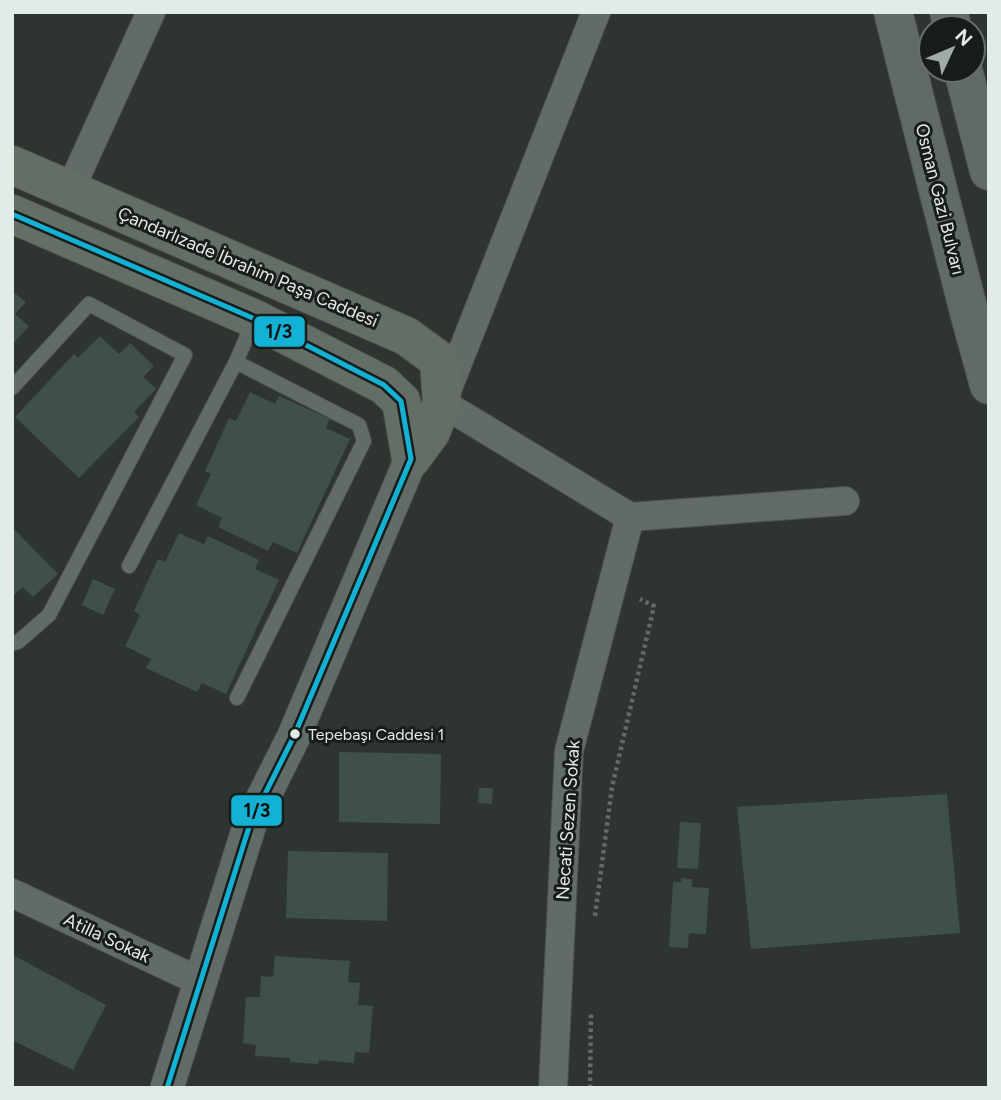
<svg xmlns="http://www.w3.org/2000/svg" width="1001" height="1100" font-family="Figtree,sans-serif">
  <style>
    .building { fill: #3e5047 }
    .lines { fill: none; stroke-linecap: round; stroke-linejoin: round }
    .service-casing { stroke: #4c504d; stroke-width: 16 }
    .minor-casing { stroke: #4c504d; stroke-width: 30 }
    .tertiary-casing { stroke: #4c504d; stroke-width: 35 }
    .secondary-casing { stroke: #4c504d; stroke-width: 40 }
    .trunk-casing { stroke: #4c504d; stroke-width: 40 }
    .path { stroke: #616a65; stroke-width: 4.5; stroke-dasharray: 3.5 3.5; stroke-linecap: butt }
    .service { stroke: #626b66; stroke-width: 14 }
    .minor { stroke: #626b66; stroke-width: 28 }
    .tertiary { stroke: #626b66; stroke-width: 33 }
    .secondary { stroke: #646e67; stroke-width: 38 }
    .trunk { stroke: #616a64; stroke-width: 38 }
    .bus-1-casing { stroke: #171d1a; stroke-width: 10 }
    .bus-1 { stroke: #13b2d5; stroke-width: 5 }
    .bus-dot { fill: #e2ebe5; stroke: #171d1a; stroke-width: 2.5 }
    .labels { text-anchor: middle; dominant-baseline: central; stroke-width: 6; stroke-linejoin: round; paint-order: stroke }
    .bus-label { font-size: 16px; fill: #e2ebe5; stroke: #171d1a; text-anchor: start }
    .street-label { font-size: 18px; fill: #e2ebe5; stroke: #171d1a }
    .line-badge { stroke: #171d1a; stroke-width: 2.5 }
    .pale-badge-label { font-size: 19px; text-anchor: middle; font-weight: bold; fill: #111 }
  </style>
  <rect width="100%" height="100%" fill="#2e3430"/>
  <path class="building" d="M12,291L26,302L15,314L29,326L12,345Z
    M100,336L119,354L130,343L154,366L143,377L156,389L134,412L139,417L79,478L15,417L74,354L78,358Z
    M250,392L275,404L279,396L330,419L326,428L350,439L297,553L273,542L268,551L218,527L222,518L196,505L211,474L205,471L229,418L236,421Z
    M12,527L58,574L33,597L23,587L12,597Z
    M179,533L204,544L208,536L259,560L255,569L279,580L226,694L202,683L197,692L146,668L151,659L125,646L140,615L134,611L158,559L165,562Z
    M93,579L115,589L103,615L82,605Z
    M339,752L441,754L440,824L339,822Z
    M479,788H493L492,804L478,803Z
    M947,794L960,933L751,949L737,807Z
    M680,822L701,823L698,869L677,868Z
    M288,851L388,853L387,921L286,918Z
    M681,878L692,879V887L709,888L706,934L689,933L688,948L669,947L673,882H681Z
    M15,956L106,1005L73,1070L12,1040V964Z
    M275,956L350,961L348,982L360,983L358,1005L373,1006L369,1053L355,1052L354,1063L319,1060L318,1064L290,1062V1058L255,1056L256,1045L243,1043L246,997H260L261,976L273,977Z"/>
  <g class="lines">
    <defs>
      <path id="service" d="M236,362L359,425L364,441L237,698
        M12,388L89,304L185,355L49,615L18,642L12,643
        M129,566L236,362L254,320"/>
      <path id="minor" d="M596,12L442,403L630,517L845,501
        M70,190L151,12
        M12,893L201,982
        M553,1088L569,751L630,517"/>
      <path id="tertiary" d="M167,1088L250,824L294,736L411,459"/>
      <path id="secondary" d="M12,165L406,336L439,360L442,403L431,432L411,459
        M12,214L255,319L384,385L401,401L411,459"/>
      <path id="trunk" d="M893,12L969,312L989,385
        M949,12L952,28
        M963,70L989,171"/>
    </defs>
    <use href="#service" class="service-casing"/>
    <use href="#minor" class="minor-casing"/>
    <use href="#tertiary" class="tertiary-casing"/>
    <use href="#secondary" class="secondary-casing"/>
    <use href="#trunk" class="trunk-casing"/>
    <path class="path" d="M595,916L612,787L654,606L640,599
      M590,1088L591,1012"/>
    <use href="#service" class="service"/>
    <use href="#minor" class="minor"/>
    <use href="#tertiary" class="tertiary"/>
    <use href="#secondary" class="secondary"/>
    <use href="#trunk" class="trunk"/>
    <defs>
      <path id="bus-1" d="M12,214L255,319L384,385L401,401L411,459L294,736L250,824L167,1088"/>
    </defs>
    <use href="#bus-1" class="bus-1-casing"/>
    <use href="#bus-1" class="bus-1"/>
  </g>
  <circle class="bus-dot" cx="295" cy="734" r="6"/>
  <g class="labels">
    <g class="bus-label">
      <text x="308" y="734">Tepebaşı Caddesi 1</text>
    </g>
    <g class="street-label">
      <text transform="translate(940 199) rotate(76)">Osman Gazi Bulvarı</text>
      <text transform="translate(248 267) rotate(23)">Çandarlızade İbrahim Paşa Caddesi</text>
      <text transform="translate(568 820) rotate(-86)">Necati Sezen Sokak</text>
      <text transform="translate(107 938) rotate(25)">Atilla Sokak</text>
    </g>
  </g>
  <g class="line-badge">
    <rect x="253" y="315" width="53" height="33" rx="7" fill="#13b2d5"/>
    <rect x="230" y="794" width="53" height="33" rx="7" fill="#13b2d5"/>
  </g>
  <g class="pale-badge-label">
    <text x="279" y="338">1/3</text>
    <text x="257" y="817">1/3</text>
  </g>
  <rect width="1001" height="1100" fill="none" stroke="#e2ebe5" stroke-width="28"/>
  <g transform="translate(952 49) rotate(46)"><circle r="33" fill="#171d1a" stroke="#686f6b" stroke-width="2"/>
  <path d="M0-5L12 26L0 18L-12 26Z" fill="#a3aba6"/>
  <text y="-10" font-size="19" font-weight="bold" text-anchor="middle" fill="#e2ebe5">N</text>
  </g>
</svg>
